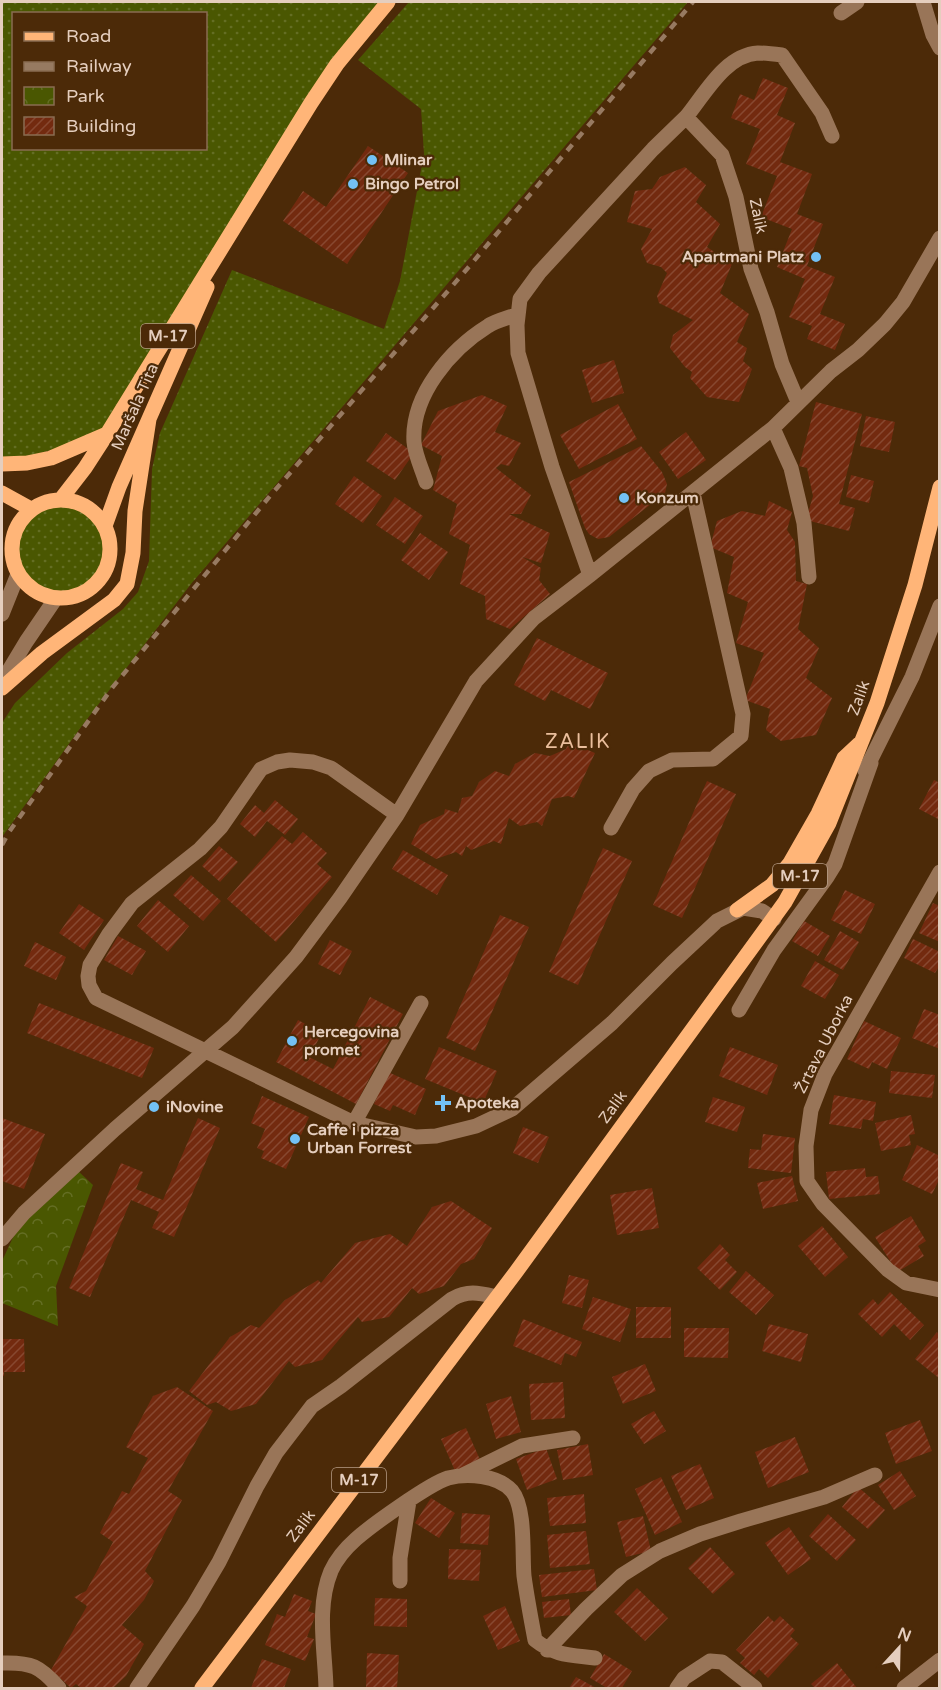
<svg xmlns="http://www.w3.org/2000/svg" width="941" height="1690" font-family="'Varela Round',sans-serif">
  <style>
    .grass { fill: url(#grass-dots); fill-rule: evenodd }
    .park { fill: url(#park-crowns) }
    .building { fill: url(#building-hatch) }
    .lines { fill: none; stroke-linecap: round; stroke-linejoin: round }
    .minor { stroke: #997558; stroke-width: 15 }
    .major { stroke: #ffb578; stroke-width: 15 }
    .rail { stroke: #977a61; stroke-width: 4.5; stroke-dasharray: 8 8; stroke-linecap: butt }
    .poi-dot { fill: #73c1f5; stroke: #4c2a08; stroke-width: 2 }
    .labels { text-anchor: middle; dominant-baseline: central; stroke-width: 4.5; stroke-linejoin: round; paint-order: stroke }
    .shield { fill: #4c2a08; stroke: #b79d87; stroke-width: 1.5 }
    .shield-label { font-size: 15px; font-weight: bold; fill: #e5cebe }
    .poi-label { font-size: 16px; font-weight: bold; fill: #e5cebe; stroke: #4c2a08; text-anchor: start }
    .street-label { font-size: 16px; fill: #e5cebe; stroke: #4c2a08 }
    .quarter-label { font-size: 20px; letter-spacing: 1.5px; fill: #eabe9c; stroke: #4c2a08 }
  </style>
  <defs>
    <pattern id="grass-dots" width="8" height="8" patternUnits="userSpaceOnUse" patternTransform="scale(1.5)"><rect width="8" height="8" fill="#4a5701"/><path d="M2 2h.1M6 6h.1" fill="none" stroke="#646e24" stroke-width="1.8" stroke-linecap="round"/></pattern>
    <pattern id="park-crowns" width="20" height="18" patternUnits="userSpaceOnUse" patternTransform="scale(1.5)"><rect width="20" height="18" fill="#4a5701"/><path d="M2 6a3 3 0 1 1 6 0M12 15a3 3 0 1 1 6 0" fill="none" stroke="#646e24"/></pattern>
    <pattern id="building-hatch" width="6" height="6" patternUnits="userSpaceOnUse" patternTransform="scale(1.5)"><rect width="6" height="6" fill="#732a0f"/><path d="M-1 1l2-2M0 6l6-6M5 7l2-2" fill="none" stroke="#874830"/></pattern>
  </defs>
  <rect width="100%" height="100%" fill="#4c2a08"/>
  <path class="grass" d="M2,2H388L337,64L107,434L2,464ZM14,14H206V148H14Z
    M409,2H688L191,584L81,727L2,837V723L15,703L67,653L123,609L138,592L149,561L152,469L160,433L232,270L384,329L400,281L424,154L421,109L358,60Z
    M15 548a46 46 0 1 1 92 0a46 46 0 1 1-92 0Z"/>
  <path class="park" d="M77,1170L93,1185L56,1286L58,1326L2,1303V1261L16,1231Z"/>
  <path class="building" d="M763,78L788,88L777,115L795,123L780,162L812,174L797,214L823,224L807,266L835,277L820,314L845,324L835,350L807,339L812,326L789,317L805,279L777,267L792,229L761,217L777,176L746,164L760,129L731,118L740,94L754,100Z
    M368,146L408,173L347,264L283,221L303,191L326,207Z
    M685,167L706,185L696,202L720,224L707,247L732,264L720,293L749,314L737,342L747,348L743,361L752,369L739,402L707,397L690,378L692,372L685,367L670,348L673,335L693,320L659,303L657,296L667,273L661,267L647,263L641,249L652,229L627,222L635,191L652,189L660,177Z
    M614,360L624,393L592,403L582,370Z
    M482,395L507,406L495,432L521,443L509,466L501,464L496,468L531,495L521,514H509L550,533L541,563L522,557L541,568L539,580L550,594L510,629L486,619L485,596L460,584L470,545L449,534L457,504L433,490L442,456L421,445L438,411Z
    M816,402L862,414L839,504L855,508L849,531L806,520L813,496L807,468L799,466Z
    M618,404L637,439L579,469L560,435Z
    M866,416L895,422L889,452L860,446Z
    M686,432L706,460L678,479L659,452Z
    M386,433L414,453L395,480L366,461Z
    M641,446L662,472L667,484L665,493L609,537L598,539L589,534L585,528L569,482Z
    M851,475L874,481L869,503L846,497Z
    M354,476L382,496L363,523L335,504Z
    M395,497L423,516L405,544L376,525Z
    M769,501L792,512L787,530L795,542L796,581L807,584L798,629L819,648L806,678L832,698L816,735L781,741L766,730L770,709L745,700L764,653L736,643L748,602L727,593L734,557L710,547L717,521L742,511L765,516Z
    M420,533L448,552L429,580L401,560Z
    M537,638L608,673L590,709L551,690L545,701L514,685Z
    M569,742L595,753L574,798L568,796L552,799L542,826L537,822L520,826L509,818L501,844L494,841L471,850L466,846L462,856L456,852L436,859L411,844L420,825L444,814L445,809L458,813L462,798L472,796L479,782L495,771L509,776L515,764L535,753L550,756L566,749Z
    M934,780L940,783V820L919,809Z
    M707,781L736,794L682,918L653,905Z
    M275,800L298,819L285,835L267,821L255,837L240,824L255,805L264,813Z
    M303,832L327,853L317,864L332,877L276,942L227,899L282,836L292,844Z
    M219,846L238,862L220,882L202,866Z
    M603,848L632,861L578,985L549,972Z
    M403,850L448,875L437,895L392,869Z
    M191,875L221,901L203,921L173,895Z
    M845,890L875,904L861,934L831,920Z
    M158,900L189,926L168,952L137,926Z
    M933,903L940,906V942L919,933Z
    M79,904L104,920L84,950L59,933Z
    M500,915L529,927L475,1051L446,1038Z
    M804,921L830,936L818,956L792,941Z
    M840,931L859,942L843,970L824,960Z
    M118,936L146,951L132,975L104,960Z
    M913,939L940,952V965L935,973L904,958Z
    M330,940L352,951L340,975L318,964Z
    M35,942L66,957L56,980L24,966Z
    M815,961L839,975L825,999L801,986Z
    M370,997L403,1014L356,1104L276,1062L298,1020L322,1033L309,1057L333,1069Z
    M39,1003L154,1048L142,1078L27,1033Z
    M924,1009L940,1015V1049L912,1038Z
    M864,1021L901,1038L887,1069L872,1062L869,1069L847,1059Z
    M439,1047L497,1071L483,1103L425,1079Z
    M730,1047L778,1065L767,1095L719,1076Z
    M891,1071L935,1075L932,1098L889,1093Z
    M388,1072L426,1089L415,1115L393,1105L390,1111L374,1104Z
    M834,1095L876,1102L873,1121L863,1119L861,1129L829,1124Z
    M262,1096L309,1117L286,1169L261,1158L264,1151L257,1148L265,1129L251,1123Z
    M713,1097L745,1107L737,1132L705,1122Z
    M911,1115L915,1134L909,1135L911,1145L881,1151L875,1123Z
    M2,1118L45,1134L24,1189L2,1181Z
    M198,1118L220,1128L174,1237L152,1228L159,1212L131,1200L90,1297L69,1288L121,1163L143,1172L136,1189L163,1200Z
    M523,1127L549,1137L538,1163L513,1153Z
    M763,1134L795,1138L791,1173L748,1168L750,1149L761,1150Z
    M917,1145L940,1156V1178L932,1194L902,1180Z
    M865,1168L866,1177L878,1176L880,1194L829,1199L826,1172Z
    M792,1176L798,1201L763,1209L757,1183Z
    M652,1188L659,1228L617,1235L610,1195Z
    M451,1201L492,1228L474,1259L461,1264L444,1286L419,1294L412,1288L389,1317L362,1322L358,1317L322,1360L295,1367L289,1361L256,1404L231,1411L216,1402L207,1405L189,1391L230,1337L251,1325L259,1328L285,1300L318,1280L321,1283L355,1243L390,1234L407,1246L432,1207Z
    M911,1216L926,1241L918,1246L924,1256L897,1272L875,1237Z
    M822,1226L848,1257L825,1277L798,1246Z
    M720,1244L730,1255L725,1260L737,1272L720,1290L697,1268Z
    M746,1271L774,1295L756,1315L729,1292Z
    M569,1275L589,1280L582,1308L562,1303Z
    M890,1292L924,1325L910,1340L894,1324L882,1337L858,1314L873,1299L878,1305Z
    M593,1297L631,1309L620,1342L582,1329Z
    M636,1307H671V1338H636Z
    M523,1319L582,1342L576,1357L565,1353L561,1365L513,1346Z
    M769,1324L808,1334L801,1362L762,1351Z
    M684,1328H729L728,1358L684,1357Z
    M937,1332L940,1335V1379L915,1359Z
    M2,1339H24L25,1372H4V1376H2Z
    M645,1364L656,1391L623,1404L612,1377Z
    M563,1382L565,1418L531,1420L529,1384Z
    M177,1387L213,1411L168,1491L182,1500L145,1571L154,1581L144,1600L122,1625L144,1644L126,1676L113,1688H81L76,1684L71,1688L51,1670L87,1606L74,1597L86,1591L113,1542L100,1533L122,1491L129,1494L148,1458L126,1447L153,1396Z
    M511,1396L521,1432L496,1439L486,1404Z
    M654,1411L666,1431L644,1444L631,1424Z
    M920,1420L932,1451L896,1464L885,1433Z
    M466,1428L481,1462L456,1473L441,1439Z
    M795,1437L809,1472L768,1488L755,1452Z
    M588,1444L593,1475L563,1480L557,1450Z
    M546,1448L557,1479L527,1490L516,1459Z
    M700,1464L714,1498L686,1510L671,1476Z
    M900,1471L916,1496L894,1510L878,1485Z
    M661,1477L682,1522L655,1535L635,1489Z
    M858,1487L885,1510L868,1529L842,1507Z
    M584,1494L586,1523L550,1526L547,1498Z
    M431,1498L455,1513L439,1538L415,1523Z
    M462,1513L490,1515L488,1545L460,1543Z
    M828,1514L856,1540L837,1561L809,1536Z
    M643,1516L651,1551L626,1557L617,1522Z
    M789,1527L811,1559L788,1575L765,1543Z
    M586,1531L590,1564L550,1568L547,1535Z
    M710,1547L735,1574L713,1594L688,1568Z
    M449,1549L481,1550L479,1581L448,1579Z
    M594,1569L597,1590L542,1597L539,1575Z
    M637,1588L668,1618L645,1641L614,1612Z
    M294,1594L312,1601L308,1611L316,1614L307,1637L314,1639L305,1661L265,1645L277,1614L285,1617Z
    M375,1598L407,1599V1627L374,1626Z
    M569,1599L571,1615L544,1618L542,1602Z
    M505,1606L520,1641L498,1650L483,1616Z
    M768,1616L774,1622L780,1616L795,1630L790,1636L799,1644L768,1678L759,1669L754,1675L740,1663L745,1658L736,1650Z
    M367,1653L399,1655L397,1688H366Z
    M604,1654L632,1671L622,1688H607L590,1678Z
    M262,1659L291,1669L284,1688H251Z
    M837,1663L857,1688H815L811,1684Z
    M576,1677L596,1688H569Z"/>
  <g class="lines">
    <path class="minor" d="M923,2L933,35L940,48
      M841,13L857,2
      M686,117C705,94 725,55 758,53C766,53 774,54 782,55L822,113L832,136
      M773,428L791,468L804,523L809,577
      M426,482C422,469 415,455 414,442C411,395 451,349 488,326C497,320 509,318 518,314
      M590,575L552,467L518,353L517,325L520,299L539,273L653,149L686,117L722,155L736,197L751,269L767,312L782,364L798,402
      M2,614L18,574
      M2,682L26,642L56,598
      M865,771L912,677L940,606
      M397,815L331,768L313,762L290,760L277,762L261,769L221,827L200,849L132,903L109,934L90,965L88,976L89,985L96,998L354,1123L416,1137L436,1136L476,1126L512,1109L612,1023L672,963L717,921L743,908L762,911L774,919
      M611,828L633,789L649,771L672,760L713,759L741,736L743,714L693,493
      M940,872L825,1074L811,1110L806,1146L807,1181L823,1204L888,1270L906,1283L940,1290
      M739,1010L774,950L827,877L835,864L871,763
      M354,1123L421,1003
      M2,1239L24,1213L115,1129L233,1027L296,957L340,898L397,815L476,681L534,618L590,575L773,428L831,371L858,350L885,324L903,302L940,238
      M463,1475L522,1446L573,1438
      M400,1581V1558L409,1501
      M547,1650L586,1609L622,1575L660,1551L700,1534L741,1521L824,1497L875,1475
      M2,1663C31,1662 40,1666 59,1688
      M137,1688L193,1606L219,1562L257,1486L276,1453L312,1406L341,1386L452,1299C468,1290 479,1293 496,1297
      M326,1688C325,1650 316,1607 331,1571C336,1560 347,1547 356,1539C372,1525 429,1484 448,1478C467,1473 498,1475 512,1491C526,1508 522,1555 524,1576C527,1598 531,1619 535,1640C555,1656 570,1655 595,1658
      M677,1688L684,1678L710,1661L722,1662L755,1688
      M904,1688L940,1660"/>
    <path class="major" d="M2,464L27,463L51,458L107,434
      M2,493L31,509
      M61,499L85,468L107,434L311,103L337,64L388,2
      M12 549a49 49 0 1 1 98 0a49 49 0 1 1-98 0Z
      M105,526L119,487L207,287
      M2,688L42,653L114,600L127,584L133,553L135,511L149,419
      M737,910L772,885L790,863L818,814L844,758L859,744
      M202,1688L516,1272L785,902L829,823L877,703L915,585L940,487"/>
    <path class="rail" d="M2,845L9,832L112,688L270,496L467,269L693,2"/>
  </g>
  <g class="poi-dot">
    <circle cx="372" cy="160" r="6"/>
    <circle cx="353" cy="184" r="6"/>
    <circle cx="816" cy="257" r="6"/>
    <circle cx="624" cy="498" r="6"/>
    <circle cx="292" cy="1041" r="6"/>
    <path d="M440 1094h6v6h6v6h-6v6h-6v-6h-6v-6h6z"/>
    <circle cx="154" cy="1107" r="6"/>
    <circle cx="295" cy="1139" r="6"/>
  </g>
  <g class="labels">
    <g class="shield">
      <rect x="141" y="324" width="54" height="24" rx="4.5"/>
      <rect x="773" y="864" width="54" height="24" rx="4.5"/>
      <rect x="332" y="1468" width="54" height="24" rx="4.5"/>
    </g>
    <g class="shield-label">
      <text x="168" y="336">M-17</text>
      <text x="800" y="876">M-17</text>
      <text x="359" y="1480">M-17</text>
    </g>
    <g class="poi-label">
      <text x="384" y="160">Mlinar</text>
      <text x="365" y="184">Bingo Petrol</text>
      <text x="804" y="257" text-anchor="end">Apartmani Platz</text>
      <text x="636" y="498">Konzum</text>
      <text x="304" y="1032">Hercegovina<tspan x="304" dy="18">promet</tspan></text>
      <text x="455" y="1103">Apoteka</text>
      <text x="166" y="1107">iNovine</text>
      <text x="307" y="1130">Caffe i pizza<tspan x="307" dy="18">Urban Forrest</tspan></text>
    </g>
    <g class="street-label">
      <text transform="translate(758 216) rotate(78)">Zalik</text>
      <text transform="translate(135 407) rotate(-66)">Maršala Tita</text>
      <text transform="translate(859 698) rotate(-70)">Zalik</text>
      <text transform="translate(824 1044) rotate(-63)">Žrtava Uborka</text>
      <text transform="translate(613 1107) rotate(-54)">Zalik</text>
      <text transform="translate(301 1526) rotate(-53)">Zalik</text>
    </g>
    <g class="quarter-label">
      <text x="578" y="742">ZALIK</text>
    </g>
  </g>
  <rect width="941" height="1690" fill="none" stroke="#e5cebe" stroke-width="6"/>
  <rect x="12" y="12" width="195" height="138" fill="#4c2a08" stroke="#896c51" stroke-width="1.5"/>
  <rect x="24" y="32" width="30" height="9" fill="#ffb578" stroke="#896c51" stroke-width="1.5"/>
  <text x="66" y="42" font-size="18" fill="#e5cebe">Road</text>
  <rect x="24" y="62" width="30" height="9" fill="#977a61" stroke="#896c51" stroke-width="1.5"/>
  <text x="66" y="72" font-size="18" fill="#e5cebe">Railway</text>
  <rect x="24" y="87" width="30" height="18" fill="url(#park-crowns)" stroke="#896c51" stroke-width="1.5"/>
  <text x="66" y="102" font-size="18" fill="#e5cebe">Park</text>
  <rect x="24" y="117" width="30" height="18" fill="url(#building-hatch)" stroke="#896c51" stroke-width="1.5"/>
  <text x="66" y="132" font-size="18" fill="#e5cebe">Building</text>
  <g transform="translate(899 1648) rotate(22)" stroke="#4c2a08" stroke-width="4.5" paint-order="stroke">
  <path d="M0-4.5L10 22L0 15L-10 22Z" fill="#e5cebe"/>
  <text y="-9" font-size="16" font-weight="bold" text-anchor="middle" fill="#e5cebe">N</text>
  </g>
</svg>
